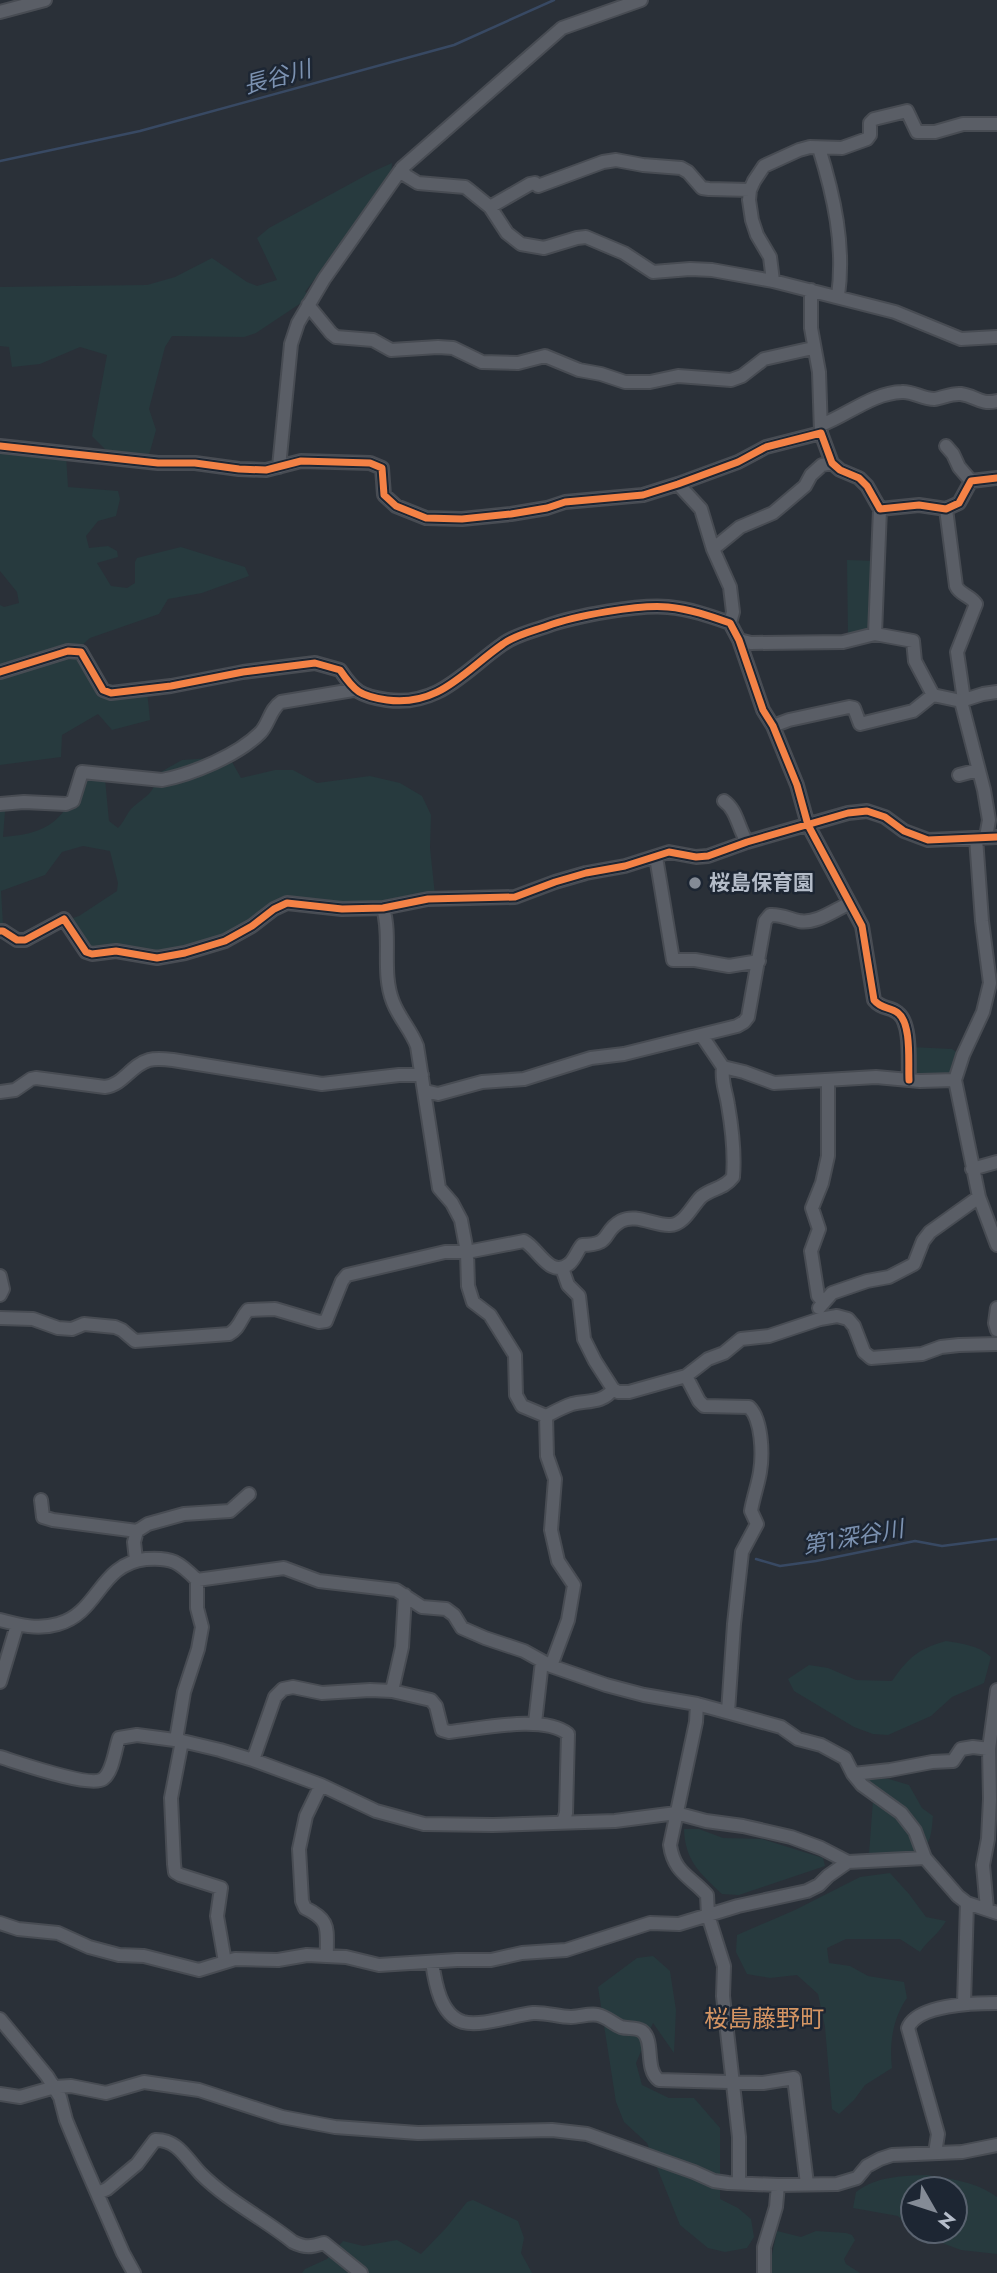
<svg xmlns="http://www.w3.org/2000/svg" width="997" height="2273" font-family="Jost,'Noto Sans JP',sans-serif">
  <style>
    .green { fill: #273a3e; fill-rule: evenodd }
    .lines { fill: none; stroke-linecap: round; stroke-linejoin: round }
    .stream { stroke: #384963; stroke-width: 2.5 }
    .minor-casing { stroke: #484c53; stroke-width: 16 }
    .minor { stroke: #5a5e66; stroke-width: 12 }
    .cycleway-casing { stroke: #1d2633; stroke-width: 11 }
    .cycleway { stroke: #f48246; stroke-width: 7 }
    .poi-dot { fill: #848b96; stroke: #1d2633; stroke-width: 2.5 }
    .labels { text-anchor: middle; dominant-baseline: central; stroke-width: 5; stroke-linejoin: round; paint-order: stroke }
    .poi-label { font-size: 21px; font-weight: bold; fill: #b4bcc9; stroke: #1d2633; text-anchor: start }
    .water-label { font-size: 23px; font-style: italic; fill: #7c92b1; stroke: #1d2633 }
    .quarter-label { font-size: 24px; fill: #d59563; stroke: #1d2633 }
  </style>
  <rect width="100%" height="100%" fill="#2a3038"/>
  <path class="green" d="M392,163L391,177L305,292L313,295L256,333L244,337L172,336L165,347L149,409L156,430L149,455L108,452L92,436L107,355L80,347L40,364L12,367L9,347L0,346V287L147,285L175,277L212,258L247,282L257,286L277,280L257,238L269,228L372,172Z
    M0,451L66,455L68,487L118,491L120,499L116,516L98,521L86,536L89,548L108,546L117,551L118,557L97,563L111,586L127,588L135,583V562L137,558L181,547L245,567L249,576L202,593L168,599L159,614L90,638L79,648L103,695L112,700L147,691L150,720L112,730L98,714L62,735L61,757L0,765V605L4,607L19,603L17,592L0,571Z
    M847,560L876,561L873,632L848,637Z
    M226,757L232,762L241,778L275,770H293L317,783L370,776L400,783L422,796L431,815L430,848L435,895L374,904L342,905L289,898L219,939L157,954L118,946L90,948L70,919L79,916L117,891L118,883L110,851L83,846L62,852L45,875L1,891L3,925L0,926V810L5,811L3,837C56,833 61,817 87,776L105,779L109,821L118,828C124,822 126,815 131,809C148,793 151,798 159,773L182,760Z
    M911,1047L952,1049L959,1054L953,1075L913,1077Z
    M946,1641C963,1644 978,1645 991,1657L984,1683L952,1697L931,1716L888,1735L873,1734L854,1727L794,1691L788,1679L809,1665L828,1668L856,1680L892,1681C909,1657 918,1649 946,1641Z
    M857,1776L889,1779L909,1785L922,1808L933,1816C932,1824 932,1837 927,1844C920,1857 881,1860 869,1854L873,1800Z
    M684,1829H699L723,1838L762,1839L823,1858L825,1866L739,1895L722,1894C700,1873 685,1861 684,1829Z
    M890,1873L909,1894L926,1917L946,1921C938,1935 928,1940 920,1952L900,1939H846L827,1948L829,1963L850,1966L868,1976L904,1982L907,1998C893,2018 889,2043 892,2068L865,2085L854,2100L839,2114L832,2109L825,2027L818,1994L797,1975L770,1978L747,1974L736,1952L737,1935L795,1910L860,1877Z
    M653,1956L670,1971L676,2010L674,2053L653,2023L636,2063L642,2085L669,2098H694L720,2128V2199L738,2208L751,2219L754,2237L747,2248L725,2252L708,2248L680,2225L647,2143L624,2122L616,2102L598,1987L637,1958Z
    M927,2175C951,2179 977,2182 997,2197V2254L961,2250L913,2232L898,2216L853,2208L856,2192C877,2176 902,2176 927,2175ZM913,2189H955V2231H913Z
    M473,2200L518,2221L524,2238L521,2253L532,2273H302L305,2269L327,2259L343,2241L363,2246L397,2240L421,2254L446,2228L467,2202Z
    M777,2231L801,2237L816,2231L846,2233L852,2235L855,2240L844,2259L846,2264L860,2273H768Z"/>
  <g class="lines">
    <path class="stream" d="M0,161L140,131L454,45L554,0
      M756,1559L780,1566L816,1561L915,1541L942,1546L997,1539"/>
    <defs>
      <path id="minor" d="M641,0L562,28L402,168L405,175L418,183L465,187L469,190L490,207L507,233L521,244L544,248L577,238L586,237L624,253L653,272L690,269L712,270L773,281L895,312L961,339L997,337
        M0,12L45,0
        M819,148C834,196 845,245 838,296
        M490,207L530,184L535,183L538,186L603,162L616,160L643,165L681,168L688,172L702,188L709,189L750,190
        M773,281L770,257L757,235L752,220L749,200L750,190L754,181L764,166L799,150L810,147L842,148L867,139L870,135V123L874,119L907,111L917,132H935L963,124H997
        M811,290V328L819,372L821,432
        M308,305L331,333L336,337L373,340L391,350L438,347L453,348L482,362L518,363L545,356L579,370L601,374L625,382H650L678,376L731,380L742,376L764,359L813,348
        M821,425C848,415 872,393 902,392C912,391 923,399 934,399C943,398 951,393 961,394C976,396 980,405 997,401
        M0,446L158,463H195L239,469L266,470L301,461L370,463L382,468L384,495L396,506L426,518L462,519L511,514L547,508L565,502L643,495L678,484L738,462L766,447L821,433L832,463L840,470L859,478L867,486L880,509L919,505L946,509L959,503L971,481L997,478
        M946,446L953,454L959,467L971,481
        M279,467L291,344L298,323L324,279L402,168
        M678,484L701,509L713,549L730,587L733,612L730,623
        M946,509L956,586C960,595 970,595 976,604L957,652L964,700
        M713,549L740,527L773,513L805,486L811,475L822,465L832,463
        M875,634L880,509
        M739,640L751,643L843,642L875,634L913,641L915,661L933,695L961,701L983,694L997,692
        M0,672L68,651L81,652L103,690L111,693L171,686L243,672L315,663L340,670C355,692 360,696 387,700C439,707 464,671 503,644C515,635 533,631 547,626C574,616 640,604 668,607C690,609 710,616 730,623L739,640L763,710L773,726L797,785L808,825L862,926L874,1000C882,1010 890,1006 898,1013C912,1024 908,1063 909,1080
        M961,701L984,790L989,820L986,837
        M773,726L789,720L849,707L854,708L860,724L913,711L933,695
        M959,775L978,770
        M724,801C737,810 738,828 747,842
        M0,804L24,802L66,804L73,801L82,772L162,780C193,774 238,755 260,733C269,724 270,709 281,702L353,690
        M976,838L982,921L990,983L983,1012L963,1055L955,1080L979,1197L997,1245
        M656,857L673,960H695L729,966L759,961
        M383,908C392,938 381,972 393,1002C399,1018 411,1030 417,1046L439,1188L452,1203L461,1220L467,1252L468,1286L473,1302L490,1315L515,1355L516,1395L522,1406L546,1416C554,1412 563,1407 572,1404C586,1400 603,1404 613,1389
        M0,931H3L17,940H25L64,919L86,952L92,954L116,951L157,958L185,953L225,941L252,926L274,909L287,903L342,909L383,908L428,899L515,897L555,882L586,873L625,866L669,852L696,857L708,856L747,842L848,813L867,811L885,817L904,831L928,840L997,837
        M723,1067L744,1072L774,1083L876,1077L920,1081L955,1080
        M425,1091L438,1094L482,1082L524,1079L591,1058L624,1054L737,1026L744,1022L748,1017L765,921L770,915C781,914 789,919 799,921C816,924 833,911 848,904
        M0,1092L15,1090L31,1079L36,1078L105,1087C123,1085 131,1065 149,1060C156,1058 165,1059 173,1060L322,1084L399,1075H422
        M972,1169L997,1162
        M562,1268L568,1285L579,1296L584,1339L595,1361L613,1389L618,1392H629L686,1376L708,1359L724,1353L741,1339L769,1336L820,1319L837,1316L848,1319L854,1326L864,1352L871,1358L922,1354L941,1347L959,1345L997,1344
        M0,1276L3,1289L0,1295
        M823,1302L818,1296L811,1251L819,1229L812,1208L822,1183L828,1156V1080
        M819,1308L832,1293L867,1281L889,1277L914,1264L923,1241L930,1232L979,1197
        M997,1308L995,1323L997,1330
        M0,1318L33,1319L58,1328L72,1329L84,1324L115,1327L122,1330L135,1341L229,1334C240,1328 240,1319 248,1310L275,1309L319,1322L326,1321L342,1281L347,1275L445,1252H467L524,1241C538,1248 550,1279 569,1264C575,1259 577,1251 582,1245C613,1245 601,1232 621,1221C636,1213 655,1226 670,1225C684,1225 692,1206 701,1197C712,1188 724,1189 733,1177C735,1153 732,1128 728,1105C726,1091 721,1082 723,1067L702,1036
        M686,1376L699,1401L704,1406L749,1407C762,1419 763,1454 760,1472C758,1485 753,1498 751,1511L757,1524L742,1552L734,1624L728,1712
        M546,1416L547,1456L555,1479L551,1530L558,1561L574,1585L568,1620L551,1666
        M41,1500L43,1517L53,1520L137,1531
        M136,1560L134,1542L137,1531L148,1524L184,1514L230,1511L249,1494
        M197,1580L284,1568L319,1581L396,1590L422,1607L446,1609L454,1615L462,1628L485,1638L524,1651L551,1666L606,1685L644,1695L697,1704L781,1727L798,1739L821,1745L845,1758L853,1774L862,1785L901,1813L915,1831L925,1858L958,1896L967,1903L997,1913
        M0,1620C19,1625 38,1630 58,1624C99,1613 99,1564 146,1559C172,1557 179,1562 197,1580V1608L202,1627L198,1649L184,1692L176,1740
        M0,1682L17,1625
        M392,1691L402,1647L405,1595
        M697,1704L696,1722L670,1845C674,1873 690,1876 707,1895L708,1915L724,1966L723,1996L739,2137V2182
        M535,1723L542,1661
        M182,1741L171,1798L174,1864L175,1872L180,1875L221,1888L217,1916L225,1962
        M0,1757C17,1762 90,1788 103,1779C113,1772 115,1749 119,1738L137,1735L182,1741L220,1750L253,1760L321,1785L376,1811L424,1824L493,1825L615,1821L676,1813L706,1821L743,1826L791,1837L821,1848L848,1862L925,1858
        M253,1760L275,1697L283,1689L293,1687L322,1693L370,1690L392,1691L431,1700L436,1706L442,1730L449,1732C480,1729 543,1714 568,1734L566,1813L563,1822
        M853,1774L890,1770L932,1762L953,1761L961,1749L973,1747L989,1749
        M321,1785L306,1816L299,1849L302,1901L305,1908C332,1921 326,1929 327,1956
        M987,1909L983,1865L988,1839L990,1799L989,1749L997,1690
        M0,1923L18,1929L58,1933L89,1947L119,1955L144,1956L199,1970L235,1959L278,1960L307,1955L346,1957L379,1965L457,1960H491L522,1953L566,1950L650,1923L679,1924L738,1906L807,1891L819,1885L828,1876L848,1862
        M432,1962C435,1982 440,2015 463,2022C481,2027 514,2015 533,2013C546,2012 558,2017 571,2017C580,2017 589,2013 598,2015C607,2017 612,2023 621,2027C628,2029 636,2027 642,2031C655,2040 644,2069 659,2080L763,2083L794,2078L807,2184
        M964,2003L967,1903
        M0,2019L47,2076L60,2097L66,2120L83,2161L123,2253L134,2273
        M0,2094L20,2097L55,2087L71,2086L106,2093L144,2082L199,2090L282,2117L335,2127L418,2133L552,2130L587,2134L694,2172L714,2181L728,2183L778,2185L837,2184L857,2178L867,2166L880,2159L892,2155L962,2152L997,2145
        M935,2153L938,2134L908,2028C917,2004 975,2003 997,2003
        M98,2193L107,2189L137,2164L155,2140C178,2139 187,2160 201,2174C228,2201 263,2218 293,2242C305,2248 311,2247 324,2243L361,2273
        M764,2273V2247L776,2207L778,2185"/>
    </defs>
    <use href="#minor" class="minor-casing"/>
    <use href="#minor" class="minor"/>
    <defs>
      <path id="cycleway" d="M0,446L158,463H195L239,469L266,470L301,461L370,463L382,468L384,495L396,506L426,518L462,519L511,514L547,508L565,502L643,495L678,484L738,462L766,447L821,433L832,463L840,470L859,478L867,486L880,509L919,505L946,509L959,503L971,481L997,478
        M0,672L68,651L81,652L103,690L111,693L171,686L243,672L315,663L340,670C355,692 360,696 387,700C439,707 464,671 503,644C515,635 533,631 547,626C574,616 640,604 668,607C690,609 710,616 730,623L739,640L763,710L773,726L797,785L808,825L862,926L874,1000C882,1010 890,1006 898,1013C912,1024 908,1063 909,1080
        M0,931H3L17,940H25L64,919L86,952L92,954L116,951L157,958L185,953L225,941L252,926L274,909L287,903L342,909L383,908L428,899L515,897L555,882L586,873L625,866L669,852L696,857L708,856L747,842L848,813L867,811L885,817L904,831L928,840L997,837"/>
    </defs>
    <use href="#cycleway" class="cycleway-casing"/>
    <use href="#cycleway" class="cycleway"/>
  </g>
  <circle class="poi-dot" cx="695" cy="883" r="7"/>
  <g class="labels">
    <g class="poi-label">
      <text x="709" y="883">桜島保育園</text>
    </g>
    <g class="water-label">
      <text transform="translate(277 77) rotate(-15)">長谷川</text>
      <text transform="translate(853 1537) rotate(-10)">第1深谷川</text>
    </g>
    <g class="quarter-label">
      <text x="764" y="2018">桜島藤野町</text>
    </g>
  </g>
  <g transform="translate(934 2210) rotate(129)"><circle r="33" fill="#1d2633" stroke="#59626f" stroke-width="2"/>
  <path d="M0-5L12 26L0 18L-12 26Z" fill="#848b96"/>
  <text y="-10" font-size="19" font-weight="bold" text-anchor="middle" fill="#b4bcc9">N</text>
  </g>
</svg>
